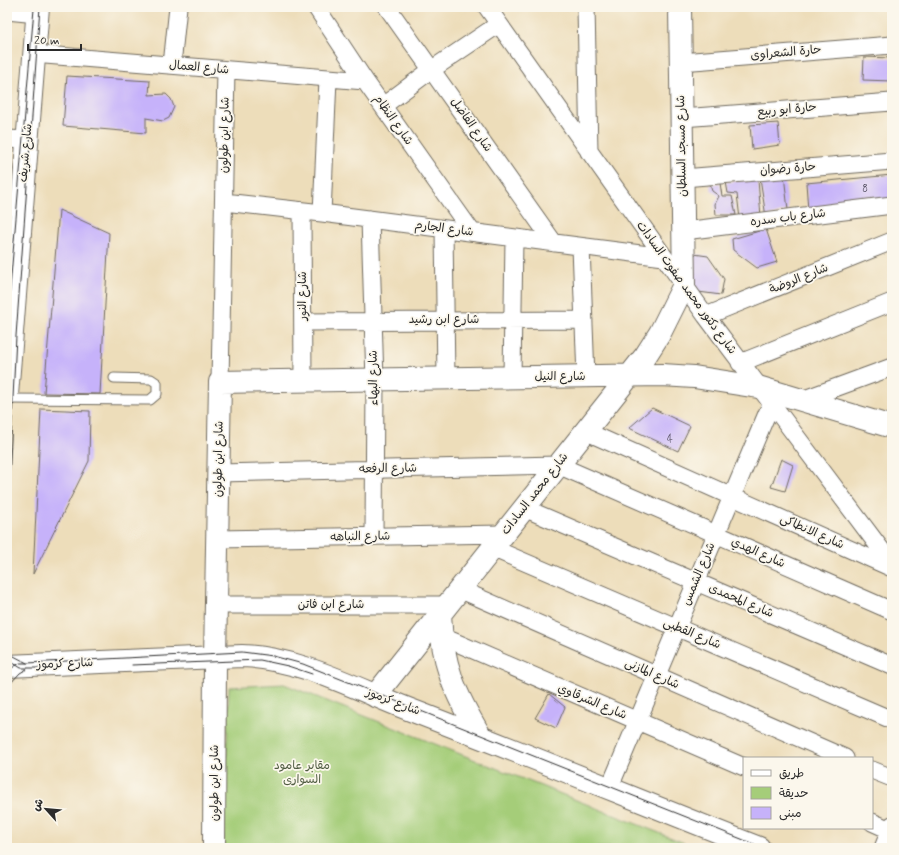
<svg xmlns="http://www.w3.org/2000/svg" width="899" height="855" font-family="Mynerve,'Playpen Sans Arabic',sans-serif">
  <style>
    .green { fill: #a5cd79; stroke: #687c52 }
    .building { fill: #c6b2fa }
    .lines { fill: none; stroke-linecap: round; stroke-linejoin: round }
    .lane-casing { stroke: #6f695d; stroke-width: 11 }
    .street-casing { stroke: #6f695d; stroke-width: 19 }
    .secondary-casing { stroke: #6f695d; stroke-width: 24 }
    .lane { stroke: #fff; stroke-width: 9 }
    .street { stroke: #fff; stroke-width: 17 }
    .secondary { stroke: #fff; stroke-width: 22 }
    .tram { stroke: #2b2b2b; stroke-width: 1 }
    .labels { text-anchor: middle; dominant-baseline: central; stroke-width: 3.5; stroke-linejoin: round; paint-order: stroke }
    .number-label { font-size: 10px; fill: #524d5f }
    .street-label { font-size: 12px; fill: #2b2b2b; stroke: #fbf7ec }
    .park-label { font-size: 12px; fill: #505c42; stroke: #fbf7ec }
  </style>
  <rect width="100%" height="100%" fill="#fbf7ec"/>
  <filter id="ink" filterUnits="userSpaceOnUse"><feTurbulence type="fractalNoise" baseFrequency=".025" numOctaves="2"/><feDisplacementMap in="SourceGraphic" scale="8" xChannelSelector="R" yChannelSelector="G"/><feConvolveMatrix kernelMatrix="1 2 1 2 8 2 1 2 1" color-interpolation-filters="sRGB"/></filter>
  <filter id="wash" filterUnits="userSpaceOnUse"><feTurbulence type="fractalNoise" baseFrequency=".012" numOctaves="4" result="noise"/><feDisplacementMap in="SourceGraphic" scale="16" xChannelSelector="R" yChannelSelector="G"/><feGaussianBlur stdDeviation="0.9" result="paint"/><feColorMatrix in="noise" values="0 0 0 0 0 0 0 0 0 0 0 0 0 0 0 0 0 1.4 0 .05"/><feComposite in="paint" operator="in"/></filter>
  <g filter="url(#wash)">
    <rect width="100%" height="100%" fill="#edddba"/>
    <path class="green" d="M284,684L697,848H223L229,687Z"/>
    <g id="blocks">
      <path class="building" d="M864,57L892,58V81L863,80Z
        M67,76L150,81L149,95L166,94L171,99L174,107L169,118L163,121L146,118V133L63,126Z
        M778,123L780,145L752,149L750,125Z
        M784,175L788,210L766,217L760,178Z
        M892,175V201L808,210L806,183Z
        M758,180L761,217L740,219L737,194L728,193L726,182Z
        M720,183L722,196H732L736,215H716L715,204L719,196L712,191L710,185Z
        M59,210L109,233L100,394L44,393Z
        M766,229L777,262L757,268L733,250L732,239Z
        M687,253L708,256L724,279L721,295L691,291Z
        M652,408L690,426L678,451L629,428Z
        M41,409L90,411L89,461L33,574Z
        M781,459L793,465L785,491L771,487Z
        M549,694L565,707L556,728L535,718Z"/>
    </g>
  </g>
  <g filter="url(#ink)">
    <use href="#blocks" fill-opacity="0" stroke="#6f695d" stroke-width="1"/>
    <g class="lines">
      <defs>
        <path id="lane" d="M7,399L150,400L157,394V383L151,379L114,378"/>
        <path id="street" d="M316,7L365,81L472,232
          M387,7L554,243
          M487,7L706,316L892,564
          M586,7L589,152
          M7,11L37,14
          M33,54L365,81
          M681,62L892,45
          M172,65L178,7
          M383,106L431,70L499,24
          M682,118L892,102
          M7,139L27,140
          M683,178L892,161
          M224,202L322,213L664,257
          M302,211L303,382
          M322,213L328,79
          M370,219L375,381L374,536
          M444,229L446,379
          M684,231L892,205
          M581,247L586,377
          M706,316L892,241
          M303,322L584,320
          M740,363L892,302
          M512,377L514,238
          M220,382L226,70
          M802,400L892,367
          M585,431L892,568
          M219,473L558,465L892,611
          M524,508L892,666
          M217,539L503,534
          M492,548L892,720
          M459,589L845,758
          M216,605H447
          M441,636L744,767
          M872,770L892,778
          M609,789L771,404
          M872,822L892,831
          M883,848L892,825"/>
        <path id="secondary" d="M7,395L38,7
          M440,614C442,665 455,694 481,737
          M7,666L242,656C300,658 354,688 408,709C525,754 642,802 759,848
          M375,696L646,355L660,333L684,285L680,7
          M214,848L215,658L220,382L662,375L694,377L758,387L892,427"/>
      </defs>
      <use href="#lane" class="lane-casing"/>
      <use href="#street" class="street-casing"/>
      <use href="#secondary" class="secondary-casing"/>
      <use href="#lane" class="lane"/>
      <use href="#street" class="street"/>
      <use href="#secondary" class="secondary"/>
      <path class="tram" d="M7,323L34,9
        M7,523L16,336L40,7
        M7,647L12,655L27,663
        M7,659L21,668H42
        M132,665L260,660L288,666L312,674
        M7,671L20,663H27L242,652L273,656L303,664L764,848
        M7,687L20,673L27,669"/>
    </g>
  </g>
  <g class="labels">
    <g class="number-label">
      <text x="865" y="189">8</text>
      <text x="670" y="439">4</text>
    </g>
    <g class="street-label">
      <text transform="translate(786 53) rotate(-5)">حارة الشعراوى</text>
      <text transform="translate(199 68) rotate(5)">شارع العمال</text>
      <text transform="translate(787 110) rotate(-5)">حارة ابو ربيع</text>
      <text transform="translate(393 120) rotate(55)">شارع النظام</text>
      <text transform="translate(471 125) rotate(55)">شارع الفاضل</text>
      <text transform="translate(225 135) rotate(-89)">شارع ابن طولون</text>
      <text transform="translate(682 146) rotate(-91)">شارع مسجد السلطان</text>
      <text transform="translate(26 153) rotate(-85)">شارع شريف</text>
      <text transform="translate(788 169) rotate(-4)">حارة رضوان</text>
      <text transform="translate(788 218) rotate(-7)">شارع باب سدره</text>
      <text transform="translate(444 229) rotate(7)">شارع الجارم</text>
      <text transform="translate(799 279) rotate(-22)">شارع الروضة</text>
      <text transform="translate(686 288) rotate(54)">شارع دكتور محمد صفوت السادات</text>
      <text transform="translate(303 296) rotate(-90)">شارع النور</text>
      <text x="444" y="320">شارع ابن رشيد</text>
      <text x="560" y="377">شارع النيل</text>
      <text transform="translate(374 378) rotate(-91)">شارع البهاء</text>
      <text transform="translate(219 459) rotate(-89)">شارع ابن طولون</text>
      <text transform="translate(388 469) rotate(-1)">شارع الرفعه</text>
      <text transform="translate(535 494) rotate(-52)">شارع محمد السادات</text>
      <text transform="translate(812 532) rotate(24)">شارع الانطاكى</text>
      <text transform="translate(360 537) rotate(-1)">شارع النباهه</text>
      <text transform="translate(758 553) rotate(24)">شارع الهدي</text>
      <text transform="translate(699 574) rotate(-67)">شارع الشمس</text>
      <text transform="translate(741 601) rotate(23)">شارع المحمدى</text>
      <text x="331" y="605">شارع ابن فاتن</text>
      <text transform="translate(692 634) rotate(23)">شارع القطبى</text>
      <text transform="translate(65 664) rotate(-2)">شارع كرموز</text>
      <text transform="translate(652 674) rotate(24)">شارع المازنى</text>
      <text transform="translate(393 702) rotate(21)">شارع كرموز</text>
      <text transform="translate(592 702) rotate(23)">شارع الشرقاوي</text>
      <text transform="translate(215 783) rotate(-90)">شارع ابن طولون</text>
    </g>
    <g class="park-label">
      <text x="302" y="766">مقابر عامود<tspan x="302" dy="14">السوارى</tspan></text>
    </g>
  </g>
  <rect width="899" height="855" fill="none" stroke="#fbf7ec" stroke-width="24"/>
  <rect x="743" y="757" width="130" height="72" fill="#fbf7ec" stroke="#a8a59f"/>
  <rect x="751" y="770" width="20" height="6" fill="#ffffff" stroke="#a8a59f"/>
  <text x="779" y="777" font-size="12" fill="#2b2b2b">طريق</text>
  <rect x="751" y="787" width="20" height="12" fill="#a5cd79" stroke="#a8a59f"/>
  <text x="779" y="797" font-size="12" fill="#2b2b2b">حديقة</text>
  <rect x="751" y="807" width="20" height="12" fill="#c6b2fa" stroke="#a8a59f"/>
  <text x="779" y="817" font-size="12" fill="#2b2b2b">مبنى</text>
  <g transform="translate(46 809) rotate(297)" stroke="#fbf7ec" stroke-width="3" paint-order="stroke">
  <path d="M0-3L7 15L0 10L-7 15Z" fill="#2b2b2b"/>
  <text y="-6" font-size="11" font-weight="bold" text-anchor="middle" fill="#2b2b2b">ش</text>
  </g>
  <path d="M28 44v6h53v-6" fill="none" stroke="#2b2b2b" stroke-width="2"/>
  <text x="34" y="44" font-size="12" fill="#2b2b2b" stroke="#fbf7ec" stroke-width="3" paint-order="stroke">20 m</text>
</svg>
